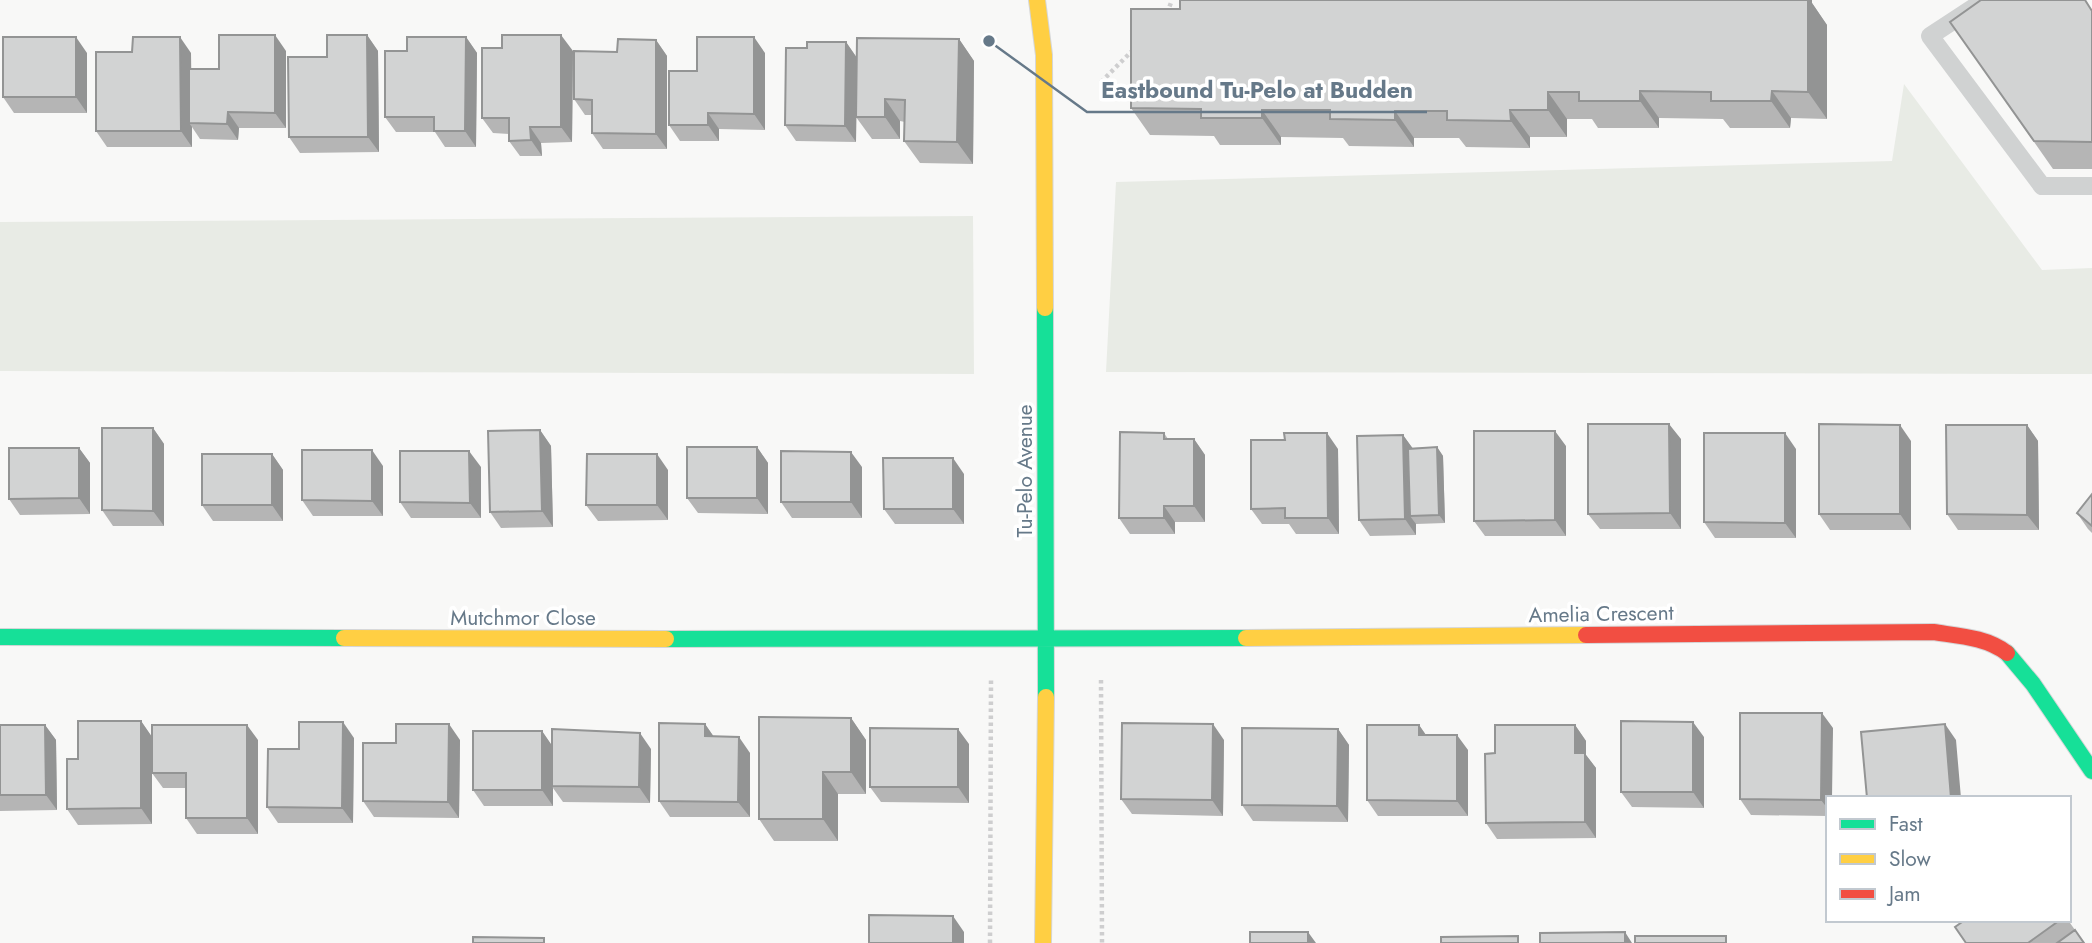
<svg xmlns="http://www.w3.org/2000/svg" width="2092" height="943" font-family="Jost,sans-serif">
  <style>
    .green { fill: #e8ebe5 }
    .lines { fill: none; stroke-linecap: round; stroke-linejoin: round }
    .fast-casing { stroke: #d5d6d7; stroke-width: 18 }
    .slow-casing { stroke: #d5d6d7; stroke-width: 18 }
    .jam-casing { stroke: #d5d6d7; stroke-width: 18 }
    .path { stroke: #cececf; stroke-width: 4.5; stroke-dasharray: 3.5 3.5; stroke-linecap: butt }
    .lane { stroke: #d0d2d2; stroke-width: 18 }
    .fast { stroke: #16e098; stroke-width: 16 }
    .slow { stroke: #ffcf43; stroke-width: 16 }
    .jam { stroke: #f24e42; stroke-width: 16 }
    .wall { fill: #b5b5b5 }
    .shaded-wall { fill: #939494 }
    .building { fill: #d2d3d3; stroke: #939494; stroke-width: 2 }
    .labels { text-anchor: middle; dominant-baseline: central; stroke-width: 7; stroke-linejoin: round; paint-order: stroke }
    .street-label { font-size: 21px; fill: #667989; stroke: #fff }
    .leader { fill: none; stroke: #667989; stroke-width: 2.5 }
    .callout-dot { fill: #667989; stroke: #fff; stroke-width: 2.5 }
    .callout-label { font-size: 23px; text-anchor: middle; font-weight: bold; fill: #667989; stroke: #fff; stroke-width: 7; stroke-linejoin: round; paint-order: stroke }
  </style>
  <rect width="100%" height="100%" fill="#f8f8f7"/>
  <path class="green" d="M1904,84L2042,270L2092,268V374L1106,372L1116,182L1892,161Z
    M973,216L974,374L0,371V222Z"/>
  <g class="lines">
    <defs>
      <path id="fast" d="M1045,308L1046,697
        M0,637L344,638
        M666,639L1246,638
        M2007,653L2033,684L2092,771"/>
      <path id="slow" d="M1037,0L1044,55L1045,308
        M344,638L666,639
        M1246,638L1586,635
        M1043,943L1046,697"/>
      <path id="jam" d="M1586,635L1933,632C1959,636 1986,637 2007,653"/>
    </defs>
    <use href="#fast" class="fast-casing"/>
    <use href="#slow" class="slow-casing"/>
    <use href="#jam" class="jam-casing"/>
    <path class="path" d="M1167,13L1172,0
      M1101,82L1135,48
      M1101,680L1102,943
      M990,943L991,680"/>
    <path class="lane" d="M1985,0L1930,36L2042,186H2092"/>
    <use href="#fast" class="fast"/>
    <use href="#slow" class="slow"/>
    <use href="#jam" class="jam"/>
  </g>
  <path class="wall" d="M1812,0V3L1827,25V119L1791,118L1790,128H1730L1723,119L1659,118V128H1598L1592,119H1567V137H1530V148L1466,147L1459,138H1414V147L1349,146L1343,138L1281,137V145H1220L1214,136L1150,135L1131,108L1180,9Z
    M2092,11V169H2053L1950,22Z
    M367,35L378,51L379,152L300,153L289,137Z
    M466,37L477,53L476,147H445L435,132H396L385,117L407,51Z
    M959,39L974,61L973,164L920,163L904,141L905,122L900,121V139H872L856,117Z
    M656,40L667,56V149H603L592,133V115H585L574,99L617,52Z
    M846,42L857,58L856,142L796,141L785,125L807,48Z
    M286,51V128H239L238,140L200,139L192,127V147H107L96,131L132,52L191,53V69H219Z
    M573,51L572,142L541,143L542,156H520L509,141V134L493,133L482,118Z
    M87,53V113H14L3,97Z
    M765,53V130L719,129V141H680L669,125L697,71Z
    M2027,425L2038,441L2039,530H1958L1947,514Z
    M153,428L164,444V526H113L102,510Z
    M540,430L551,446L553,527L501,528L490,512Z
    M1164,433L1168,439H1194L1205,455V522H1175V534H1130L1119,518Z
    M1403,435L1412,448L1437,447L1443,456L1445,523L1416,524V535L1370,536L1359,520Z
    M1681,439V529H1600L1588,514Z
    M1911,441V530H1830L1819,514Z
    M1566,446V536H1485L1474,521Z
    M757,447L768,463V514L698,513L687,498Z
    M79,448L90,463V514L20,515L9,499Z
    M1338,449L1339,534H1296L1289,524H1262L1251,509Z
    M1796,449V538H1715L1704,522Z
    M272,454L283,470V521H213L202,505Z
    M383,466V516H313L302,500Z
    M481,467V518H411L400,502Z
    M862,467V518H792L781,502Z
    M668,470V520L598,521L586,505Z
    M964,474V524H895L884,509Z
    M2092,494V533L2088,529L2077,513Z
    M851,718L866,740V794H838V841H774L759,819Z
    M141,721L152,737V824L78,825L67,809L78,759Z
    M705,724L714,737L750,753V817H670L659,801Z
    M0,725H45L56,740L57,810L0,811Z
    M1419,725L1426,735L1468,750V816H1378L1367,800Z
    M1575,725L1586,741V755L1596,768V838L1497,839L1486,823L1495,753Z
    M1833,728L1828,798V816L1751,815L1740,799Z
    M1338,729L1349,745L1348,822L1253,821L1242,805Z
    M542,731L552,746L651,749L650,803L563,802L553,788V806H484L473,790Z
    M1704,737V808L1632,807L1621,792Z
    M354,738L353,823H278L267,807L299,749Z
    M258,740V834H197L186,818V788H163L152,773Z
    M460,740L459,818L374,817L363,801Z
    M1224,740L1223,816L1132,814L1121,799Z
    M969,744V803L881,802L870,787Z
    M1965,920H2068L2084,943H1965Z"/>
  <path class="shaded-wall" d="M1794,0H1812V3L1827,25V119L1808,92Z
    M275,35L286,51V128L275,113Z
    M367,35L378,51L379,152L368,137Z
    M561,35L573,51L572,142L561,127Z
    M76,37L87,53V113L76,97Z
    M180,37L191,53L192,124L189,123L192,127V147L181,131Z
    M466,37L477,53L476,147L465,131Z
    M754,37L765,53V130L754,114Z
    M959,39L974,61L973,164L957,142Z
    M656,40L667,56V149L656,134Z
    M846,42L857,58L856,142L845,126Z
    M1640,91L1659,118V128L1640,101Z
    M1772,91L1791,118L1790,128L1771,101Z
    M1548,92L1567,119V137L1548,110Z
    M885,99L900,121V139L885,117Z
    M1262,110L1281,137V145L1262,118Z
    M1510,110L1530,137V148L1511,121Z
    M1395,111L1414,138V147L1395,120Z
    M228,112L239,128L238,140L227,124Z
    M708,113L719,129V141L708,125Z
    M530,127L541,143L542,156L531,140Z
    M1669,424L1681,439V529L1670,513Z
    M1900,425L1911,441V530L1900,514Z
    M2027,425L2038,441L2039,530L2027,515Z
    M153,428L164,444V526L153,511Z
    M540,430L551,446L553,527L542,511Z
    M1555,431L1566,446V536L1555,520Z
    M1327,433L1338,449L1339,534L1328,518Z
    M1785,433L1796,449V538L1785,523Z
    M1403,435L1414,450L1410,516L1416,524V535L1405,519Z
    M1194,439L1205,455V522L1194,506Z
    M757,447L768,463V514L757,498Z
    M1437,447L1443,456L1445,523L1439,515Z
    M79,448L90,463V514L79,498Z
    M372,450L383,466V516L372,501Z
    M469,451L481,467V518L470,503Z
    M851,452L862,467V518L851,502Z
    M272,454L283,470V521L272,505Z
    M657,454L668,470V520L657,505Z
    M953,458L964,474V524L953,509Z
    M1164,506L1175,522V534L1164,518Z
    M1822,713L1833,728L1832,798H1828V809L1821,800Z
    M851,718L866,740V794L851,772Z
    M141,721L152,737V824L141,808Z
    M343,722L354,738L353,823L342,808Z
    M1693,722L1704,737V808L1693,792Z
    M449,724L460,740L459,818L448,802Z
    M705,724L716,740L705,736Z
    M1213,724L1224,740L1223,816L1212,800Z
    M1945,724L1956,740L1961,798H1951Z
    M45,725L56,740L57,810L46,795Z
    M247,725L258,740V834L247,818Z
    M1419,725L1430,741L1419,735Z
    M1575,725L1586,741V755L1596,768V838L1585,822L1575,753Z
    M958,729L969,744V803L958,787Z
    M1338,729L1349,745L1348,822L1337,806Z
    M542,731L553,747L552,786L553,788V806L542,790Z
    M640,733L651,749L650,803L639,787Z
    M1457,735L1468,750V816L1457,801Z
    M739,737L750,753V817L738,802Z
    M823,772L838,794V841L823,819Z
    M953,916L964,932V943H953Z
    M1308,932L1316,943H1308Z
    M1625,932L1632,943H1625Z"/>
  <path class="building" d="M1180,0H1808V92L1772,91L1771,101H1711V92L1640,91V101H1579V92H1548V110H1510L1511,121L1447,120V111H1395V120L1330,119V110H1262V118H1201V109L1131,108V9H1180Z
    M1981,0H2085L2092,11V142L2034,141L1950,22Z
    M219,35H275V113L228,112L227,124L189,123V69H219Z
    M327,35H367L368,137H289L288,57H327Z
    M502,35H561V127H530L531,140L509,141V118H482V48H502Z
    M3,37H76V97H3Z
    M133,37H180L181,131H96V52H132Z
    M407,37H466L465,131H434V117H385V51H407Z
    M697,37H754V114L708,113V125H669V71H697Z
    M857,38L959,39L957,142L904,141L905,100L885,99V117H856Z
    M618,39L656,40V134L592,133V100L574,99V51L617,52Z
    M807,42H846L845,126L785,125L786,48H807Z
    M1588,424H1669L1670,513L1588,514Z
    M1819,424L1900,425V514H1819Z
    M1946,425H2027V515L1947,514Z
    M102,428H153V511L102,510Z
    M540,430L542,511L490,512L488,431Z
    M1474,431H1555V520L1474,521Z
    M1120,432L1164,433V439H1194V506H1164V518H1119Z
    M1284,433H1327L1328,518H1285V508L1251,509V440H1285Z
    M1704,433H1785V523L1704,522Z
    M1403,435L1405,519L1359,520L1357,436Z
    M687,447H757V498H687Z
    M1437,447L1439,515L1410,516L1408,449Z
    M9,448H79V498L9,499Z
    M302,450H372V501L302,500Z
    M400,451H469L470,503L400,502Z
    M781,451L851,452V502H781Z
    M202,454H272V505H202Z
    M587,454H657V505H586Z
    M883,458H953V509H884Z
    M2092,494V526L2077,513Z
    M1740,713H1822L1821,800L1740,799Z
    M759,717L851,718V772H823V819H759Z
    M78,721H141V808L67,809V759H78Z
    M1621,721L1693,722V792H1621Z
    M299,722H343L342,808L267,807L268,749H299Z
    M659,723L705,724V736L739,737L738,802L659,801Z
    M1122,723L1213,724L1212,800L1121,799Z
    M396,724H449L448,802L363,801V743H396Z
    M1945,724L1951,798H1867L1861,732Z
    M0,725H45L46,795H0Z
    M152,725H247V818H186V773H152Z
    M1367,725H1419V735H1457V801L1367,800Z
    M1495,725H1575V753H1585V822L1486,823L1485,754L1495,753Z
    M870,728L958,729V787H870Z
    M1242,728L1338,729L1337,806L1242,805Z
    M552,729L640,733L639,787L552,786Z
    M473,731H542V790H473Z
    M869,915L953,916V943H869Z
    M1965,920H2060L2028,943H1966L1955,927Z
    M2075,930L2084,943H2057Z
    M1250,932H1308V943H1250Z
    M1625,932V943H1540V933Z
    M1518,936V943H1441V937Z
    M1635,936H1726V943H1635Z
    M473,937L544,938V943H473Z"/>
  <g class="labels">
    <g class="street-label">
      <text transform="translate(1025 471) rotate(-90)">Tu-Pelo Avenue</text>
      <text transform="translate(1601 614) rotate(-1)">Amelia Crescent</text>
      <text x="523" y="618">Mutchmor Close</text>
    </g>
  </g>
  <path class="leader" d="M989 41L1087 112H1427"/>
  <circle class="callout-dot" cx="989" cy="41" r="7"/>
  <g class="callout-label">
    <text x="1257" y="98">Eastbound Tu-Pelo at Budden</text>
  </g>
  <rect x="1826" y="796" width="245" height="126" fill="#ffffff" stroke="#c2c9d0" stroke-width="2"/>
  <rect x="1840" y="819" width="35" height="10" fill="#16e098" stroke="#c2c9d0" stroke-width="2"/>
  <text x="1889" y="831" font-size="21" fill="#667989">Fast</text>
  <rect x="1840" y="854" width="35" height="10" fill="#ffcf43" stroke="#c2c9d0" stroke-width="2"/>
  <text x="1889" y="866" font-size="21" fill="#667989">Slow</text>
  <rect x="1840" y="889" width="35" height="10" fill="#f24e42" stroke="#c2c9d0" stroke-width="2"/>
  <text x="1889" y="901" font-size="21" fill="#667989">Jam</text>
</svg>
